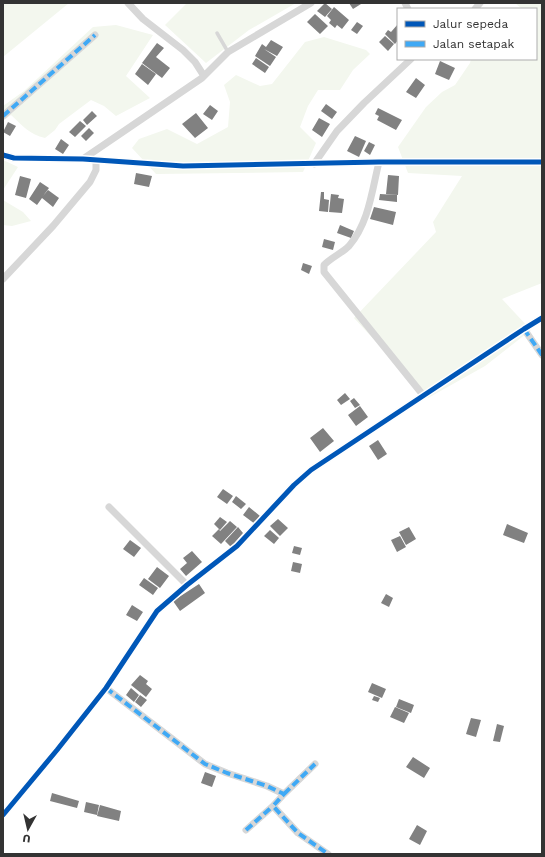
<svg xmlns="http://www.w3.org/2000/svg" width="545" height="857" font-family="'Work Sans',sans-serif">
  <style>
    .green { fill: #f3f7ee }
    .building { fill: #818181 }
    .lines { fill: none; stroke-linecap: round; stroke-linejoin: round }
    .lane { stroke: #d7d7d7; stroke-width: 3.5 }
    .street { stroke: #d7d7d7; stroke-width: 7 }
    .quiet { stroke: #3fa9f5; stroke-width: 4; stroke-dasharray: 8 4; stroke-linecap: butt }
    .cycleway-casing { stroke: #fff; stroke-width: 8 }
    .cycleway { stroke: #0057b8; stroke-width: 5 }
  </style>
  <rect width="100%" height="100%" fill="#fff"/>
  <path class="green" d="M3,3H69L3,57Z
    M186,3H296L249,30L206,63L165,25L186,4Z
    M515,3H542V283L502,299L531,330L485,366L428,398L354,318L436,232L433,222L462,176L408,173L398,147L426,107L442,92L455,85L470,63L471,59H536V9H522Z
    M116,25L153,35L126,76L150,98L116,116L104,106L91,100L59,124L55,130L45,138C30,135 22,125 11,115L3,121V106L24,91L93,27Z
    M324,37L366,50L370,54L353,70L340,90H318L308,106L300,127L316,143L303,172L156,174L132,148L139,139L167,129L197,144L228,127L230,102L224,85L236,75L260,86L272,84L305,42Z
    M3,160L18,167L3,190Z
    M3,200L23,212L31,221L12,226L3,225Z"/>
  <path class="building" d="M325,3L332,9L325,17L317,11Z
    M349,3H360L361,4L353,9Z
    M334,7L349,20L342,29L337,25L335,28L329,23L331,20L327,16Z
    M315,14L328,26L320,34L307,22Z
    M357,22L363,26L357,34L351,30Z
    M398,24V40L395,44L385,34L388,30L391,32Z
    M385,36L394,44L388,51L379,42Z
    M271,40L283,47L277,56L264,49L276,57L270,66L255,56L262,44L266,47Z
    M157,43L164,48L156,57L170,68L162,78L142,63Z
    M256,58L269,67L265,73L252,64Z
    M440,61L455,68L449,80L435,74Z
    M142,64L156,74L148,85L135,74Z
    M416,78L425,85L416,98L406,92Z
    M326,104L337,112L332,119L321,111Z
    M210,105L218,111L212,120L203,114Z
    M378,108L402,120L396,130L377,120L379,116L375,114Z
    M92,111L97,116L87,125L83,120Z
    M196,113L208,128L195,138L182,124Z
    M319,118L330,124L322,137L312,130Z
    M80,121L86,126L75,137L69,132Z
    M8,122L16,126L10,136L3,132Z
    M89,128L94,133L86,141L81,136Z
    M355,136L366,141L359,157L347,151Z
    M61,139L69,145L63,154L55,149Z
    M369,142L375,145L370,155L364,151Z
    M136,173L152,176L149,187L134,184Z
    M388,175L399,176L398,195L386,194Z
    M20,176L31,179L26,198L15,195Z
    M40,182L49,188L43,196L48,190L59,198L53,207L42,198L37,205L29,199Z
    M321,192H324V199L329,200L328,212L319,211Z
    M331,194L339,195L338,198L344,199L342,213L329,212Z
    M380,194L397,195V202L379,200Z
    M374,207L396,212L393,225L370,219Z
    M340,225L354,231L351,238L337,233Z
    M324,239L335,242L333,250L322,247Z
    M303,263L312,266L309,274L301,270Z
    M345,393L350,399L341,405L337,400Z
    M354,398L360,405L355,408L350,401Z
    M360,406L368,417L356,426L348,415Z
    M323,428L334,441L320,452L310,438Z
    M378,440L387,454L378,460L369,446Z
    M223,489L233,496L227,504L217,497Z
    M236,496L246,504L241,509L232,502Z
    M249,507L260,516L255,524L243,515Z
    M220,517L227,522L220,530L214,524Z
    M278,519L288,528L280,536L270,526Z
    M230,521L237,527L221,544L212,536L219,529L220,531Z
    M507,524L528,533L524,543L503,535Z
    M238,527L243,533L231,547L225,541Z
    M409,527L416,539L406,545L399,532Z
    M270,530L279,538L274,544L264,536Z
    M400,536L406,547L397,552L391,540Z
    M130,540L141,548L134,557L123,549Z
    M294,546L302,548L300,555L292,553Z
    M192,551L202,562L186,576L180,569L187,563L183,558Z
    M293,562L302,564L300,573L291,571Z
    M157,567L169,576L160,588L148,579Z
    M144,578L158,588L153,595L139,585Z
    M199,584L205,593L180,611L173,601Z
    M386,594L393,598L389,607L381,603Z
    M132,605L143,612L137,621L126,615Z
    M140,675L148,681L146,684L152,689L146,697L131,685Z
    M372,683L386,689L382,698L368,692Z
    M131,688L139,695L134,702L126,695Z
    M140,695L147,700L141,707L135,702Z
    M374,696L380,698L378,702L372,700Z
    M399,699L414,705L411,713L396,707Z
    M395,707L409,713L404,723L390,717Z
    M471,718L481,720L476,737L466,734Z
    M497,724L504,726L500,742L493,741Z
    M413,757L430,768L424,778L406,767Z
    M205,772L216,776L212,787L201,783Z
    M52,793L79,801L77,808L50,801Z
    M86,802L99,805L97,815L84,812Z
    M100,805L121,811L119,821L97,816Z
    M417,825L427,831L420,845L409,839Z"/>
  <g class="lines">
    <path class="lane" d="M217,33L228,52"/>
    <path class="street" d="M128,3L143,19L183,50L195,62L204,76
      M405,3L408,9
      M475,9L480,3
      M3,116L95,35
      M3,155L14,158L83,159L183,166L379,162H542
      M83,159L202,78L228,52L311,3
      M379,162C372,190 369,223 349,246C342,253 332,257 324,265V272L423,395
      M314,164L337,131L364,103L411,59
      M3,279L53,226L90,182L96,170V160
      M524,329L542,355
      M109,507L187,585
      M106,688L205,764L227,773L267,786L284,794L273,806L298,833L328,854
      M284,794L315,764
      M3,815L57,750L106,688L157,611L187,585L237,546L294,485L311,470L524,329L542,318
      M246,830L273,806"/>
    <path class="quiet" d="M3,116L95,35
      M524,329L542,355
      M106,688L205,764L227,773L267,786L284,794L273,806L298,833L328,854
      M284,794L315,764
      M246,830L273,806"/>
    <defs>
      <path id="cycleway" d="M3,155L14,158L83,159L183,166L379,162H542
        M3,815L57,750L106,688L157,611L187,585L237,546L294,485L311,470L524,329L542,318"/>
    </defs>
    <use href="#cycleway" class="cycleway-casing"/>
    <use href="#cycleway" class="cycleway"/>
  </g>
  <rect width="545" height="857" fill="none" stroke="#333333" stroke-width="8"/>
  <rect x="397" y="8" width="140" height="52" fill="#ffffff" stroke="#adadad"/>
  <rect x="405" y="21" width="20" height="6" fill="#0057b8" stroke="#adadad"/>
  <text x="433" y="28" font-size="12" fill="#333333">Jalur sepeda</text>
  <rect x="405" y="41" width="20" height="6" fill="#3fa9f5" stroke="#adadad"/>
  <text x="433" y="48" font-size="12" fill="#333333">Jalan setapak</text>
  <g transform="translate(28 829) rotate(188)" stroke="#ffffff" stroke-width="3" paint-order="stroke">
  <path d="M0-3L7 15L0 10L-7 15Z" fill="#333333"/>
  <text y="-6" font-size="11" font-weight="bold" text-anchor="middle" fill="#333333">U</text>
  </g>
</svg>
